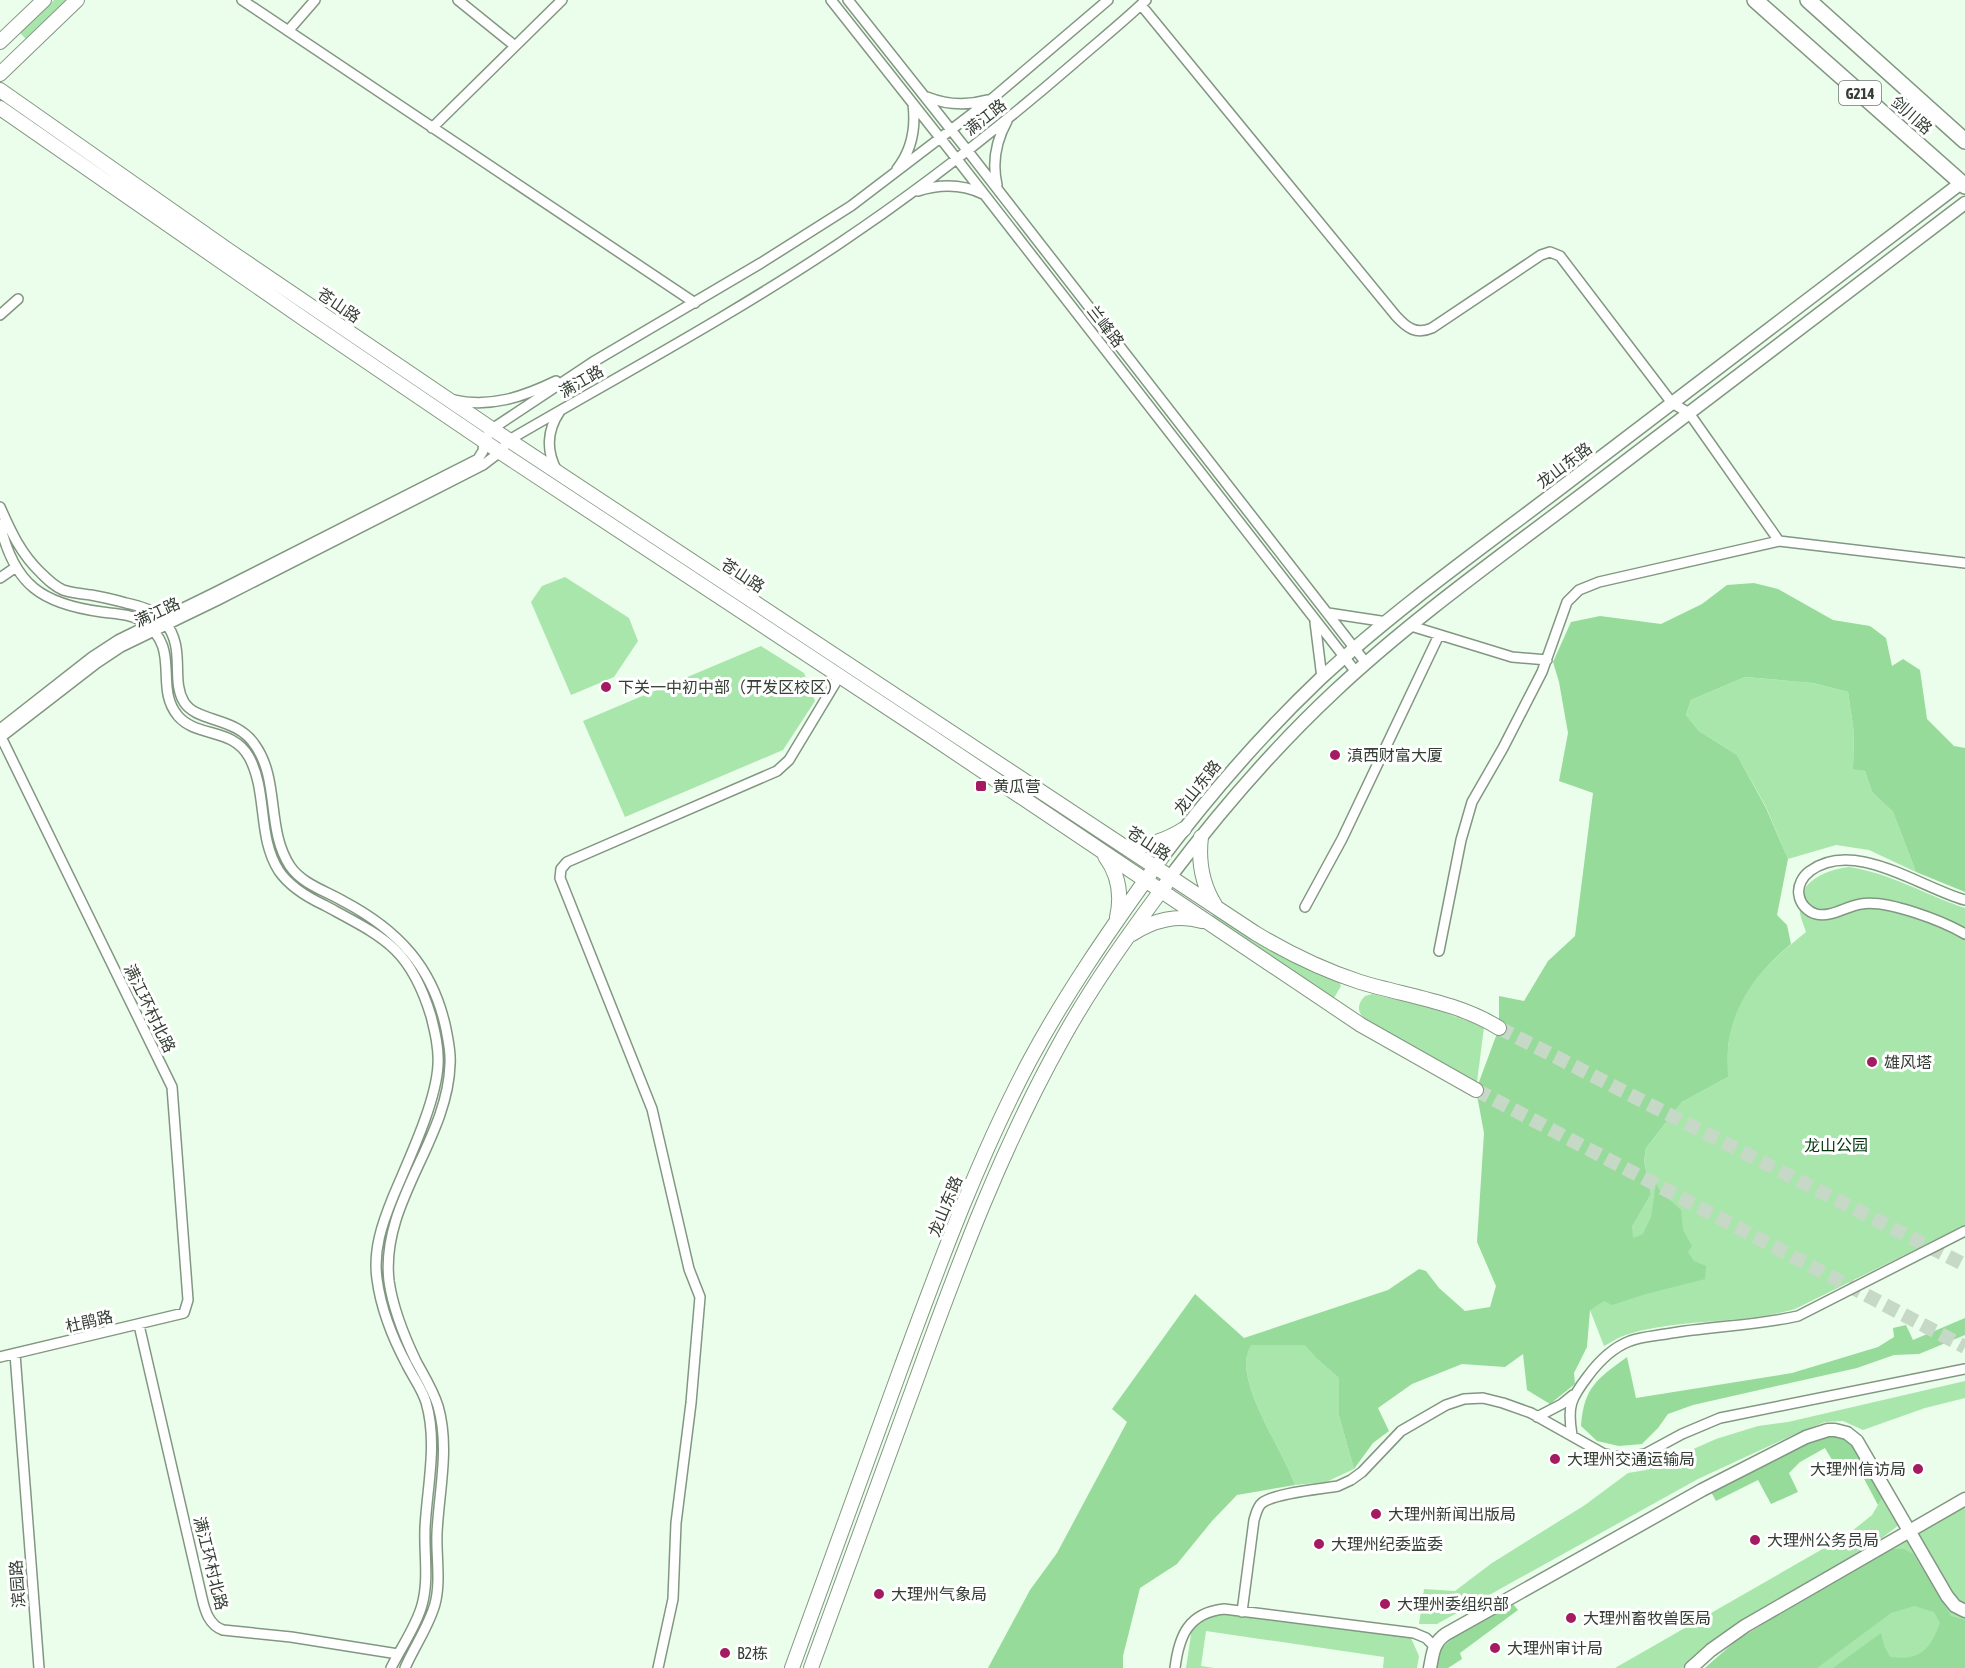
<svg xmlns="http://www.w3.org/2000/svg" width="1965" height="1668" font-family="'Asap Condensed','Noto Sans SC',sans-serif">
  <style>
    .green { fill: #a8e6ab }
    .forest { fill: #96db9a }
    .lines { fill: none; stroke-linecap: round; stroke-linejoin: round }
    .secondary-tunnel { stroke: #c6d8c6; stroke-width: 14; stroke-dasharray: 14 7; stroke-linecap: butt }
    .minor-casing { stroke: #829782; stroke-width: 12 }
    .tertiary-casing { stroke: #829782; stroke-width: 15 }
    .secondary-casing { stroke: #829782; stroke-width: 16 }
    .trunk-casing { stroke: #829782; stroke-width: 18 }
    .minor { stroke: #fff; stroke-width: 9 }
    .tertiary { stroke: #fff; stroke-width: 12 }
    .secondary { stroke: #fff; stroke-width: 14 }
    .trunk { stroke: #fff; stroke-width: 15 }
    .poi-dot { fill: #a51b62; stroke: #fff; stroke-width: 2 }
    .labels { text-anchor: middle; dominant-baseline: central; stroke-width: 6; stroke-linejoin: round; paint-order: stroke }
    .shield { fill: #fff; stroke: #717871; stroke-width: 1.5 }
    .shield-label { font-size: 15px; font-weight: bold; fill: #343e34 }
    .street-label { font-size: 16px; fill: #343e34; stroke: #fff }
    .poi-label { font-size: 16px; fill: #343e34; stroke: #fff; text-anchor: start }
    .park-label { font-size: 16px; fill: #01340a; stroke: #fff }
  </style>
  <rect width="100%" height="100%" fill="#ebfeeb"/>
  <path class="green" d="M54,0H66L26,39L20,33Z
    M565,577L629,618L638,641L614,677L571,695L531,602L542,586Z
    M761,646L804,673L815,701L783,750L625,817L583,721Z
    M1745,677L1813,683L1848,692L1854,733L1853,768L1865,771L1872,792L1893,812L1916,872L1869,850L1836,845L1788,859L1766,807L1737,755L1699,731L1686,715L1691,700Z
    M1849,867C1890,873 1926,895 1965,908V1225L1795,1309C1741,1325 1683,1318 1629,1334C1620,1336 1612,1342 1604,1346L1590,1310L1632,1227L1651,1194L1644,1161L1646,1148L1682,1102L1728,1077C1728,1065 1727,1051 1729,1039C1738,989 1769,962 1806,932C1804,926 1801,919 1800,913C1795,883 1824,870 1849,867Z
    M1213,915H1215L1277,953L1339,982L1341,986L1334,998L1331,997L1210,918Z
    M1372,994L1432,1008L1484,1027L1477,1082C1459,1072 1366,1027 1360,1013C1357,1006 1361,1000 1365,996Z
    M1251,1344H1305L1317,1359L1339,1378V1416L1354,1469L1326,1482L1295,1485C1281,1447 1247,1401 1246,1363C1246,1357 1249,1350 1251,1344Z
    M1965,1381V1398L1925,1408L1863,1430L1843,1421L1825,1422L1795,1434L1698,1479L1437,1624H1419L1424,1589L1455,1591L1492,1563L1585,1505L1628,1473L1646,1470L1716,1439L1758,1426L1788,1422Z
    M1884,1495L1899,1525L1874,1544L1808,1585L1755,1613L1705,1647L1682,1668H1615L1847,1535L1872,1515Z
    M1965,1506V1668H1705L1737,1640L1875,1557Z
    M1213,1613L1411,1638L1419,1656L1417,1668H1383L1384,1657L1206,1631L1201,1666L1214,1668H1186L1192,1628Z"/>
  <path class="forest" d="M1754,583L1778,589L1833,620L1870,626L1886,638L1892,666L1903,659L1920,670L1927,719L1954,746L1965,748V892L1916,872L1893,812L1872,792L1865,771L1853,769L1854,733L1848,692L1813,683L1745,677L1691,700L1686,715L1699,731L1737,755L1766,808L1788,859L1777,915L1787,925L1791,944C1760,970 1736,999 1729,1040C1727,1051 1728,1065 1728,1077L1682,1102L1646,1148L1644,1161L1651,1194L1632,1227L1633,1238L1643,1234L1651,1217L1656,1184L1661,1192L1681,1210L1683,1230L1692,1246L1688,1252L1694,1261L1706,1266L1705,1279L1646,1294L1612,1305L1604,1301L1590,1310L1587,1347L1574,1373L1575,1384L1550,1404L1527,1390L1523,1354L1505,1367L1462,1364L1412,1384L1378,1408L1389,1431L1373,1443L1354,1469L1339,1416V1378L1317,1359L1305,1345H1251C1249,1350 1246,1357 1246,1363C1247,1401 1281,1447 1295,1485L1237,1495L1212,1521L1177,1564L1140,1588L1123,1656V1668H988L1030,1590L1057,1553L1127,1422L1112,1409L1195,1294L1244,1338L1388,1290L1419,1269L1426,1271L1439,1288L1465,1311L1490,1307L1496,1286L1477,1242L1484,1133L1476,1090L1499,1028V996L1524,1001L1548,961L1575,936L1593,793L1559,781L1568,733L1559,682L1553,662L1571,622L1600,616L1661,624L1702,604L1727,585Z
    M1965,1318V1335L1919,1354L1894,1355L1857,1368L1693,1405L1668,1414L1658,1428L1642,1444L1619,1446L1597,1441L1581,1426C1584,1387 1597,1379 1627,1357L1636,1398L1792,1373L1878,1347L1894,1337L1893,1328L1906,1325L1913,1340Z
    M1837,1435L1856,1445L1884,1495L1878,1505L1854,1460L1838,1470L1825,1448L1800,1462L1789,1473L1798,1492L1771,1504L1758,1480L1716,1501L1710,1490L1806,1443L1820,1438Z
    M1893,1549H1904L1913,1554L1951,1616L1965,1620V1668H1833L1881,1633L1884,1646L1890,1657C1920,1661 1930,1650 1940,1623L1934,1612L1914,1606L1891,1613L1817,1668H1705L1737,1640L1875,1557Z
    M1512,1603L1518,1610L1460,1653L1462,1659L1448,1668H1433L1435,1655L1461,1630Z"/>
  <g class="lines">
    <path class="secondary-tunnel" d="M1499,1028L1965,1265
      M1476,1090L1965,1347"/>
    <defs>
      <path id="minor" d="M242,0L695,303
        M458,0L515,46
        M831,0L956,158L1356,672
        M848,0L967,150L1366,663
        M1141,5L1396,316C1407,328 1416,335 1432,328L1541,255L1550,252L1560,256L1672,403L1689,413L1779,541
        M288,31L315,0
        M927,97C947,105 966,106 987,100
        M432,128L562,0
        M897,169C912,150 916,128 913,104
        M997,185C992,163 996,141 1007,121
        M918,191C940,184 962,184 983,194
        M0,315L18,299
        M454,400C490,408 523,397 556,381
        M557,471C546,451 547,430 560,411
        M0,507C11,532 21,554 41,573C48,580 54,586 63,590C72,593 82,594 91,595C103,597 115,600 126,603C140,606 154,610 164,621C187,648 170,679 184,702C197,723 236,716 255,745C280,780 266,830 290,866C302,884 326,891 343,901C398,930 433,967 446,1029C448,1040 451,1052 450,1064C448,1140 380,1203 389,1281C393,1309 404,1336 416,1361C424,1376 433,1390 438,1406C450,1448 439,1490 437,1533C436,1556 441,1581 435,1604C429,1626 414,1647 405,1668
        M0,524C14,585 42,604 102,612C116,614 130,614 142,621C183,648 153,686 178,716C197,738 232,727 249,757C268,792 257,837 279,871C290,887 307,897 324,905C383,937 410,947 431,1016C435,1032 439,1048 438,1065C436,1103 408,1161 393,1197C382,1224 373,1250 377,1279C381,1309 393,1339 407,1365C413,1377 422,1389 426,1402C438,1443 427,1487 425,1528C424,1554 429,1580 422,1605C416,1627 401,1647 391,1668
        M0,578L16,567
        M1328,613L1387,622
        M1315,622L1322,678
        M1411,626L1512,657L1547,660
        M0,729L92,657L118,640L214,593L478,459L483,451L484,441L492,429L593,362L761,263L851,206L994,97L1108,0
        M0,738L97,663L121,647L218,600L483,465L500,452L509,440C619,376 734,314 840,243C922,188 1000,127 1074,63C1098,42 1123,22 1146,0
        M1965,900C1921,888 1854,838 1810,871C1803,876 1797,886 1799,895C1800,904 1808,912 1816,914C1830,918 1847,906 1861,904C1886,899 1943,921 1965,934
        M1305,907L1342,839L1439,635
        M1439,951L1461,840L1472,802L1503,748L1542,672L1567,602L1579,590L1599,582L1779,541L1965,563
        M139,1325L202,1598C205,1611 209,1625 223,1630L291,1637L398,1654
        M15,1354L39,1668
        M0,1357L184,1313L188,1300L172,1087L1,737
        M1537,1417L1562,1404L1573,1395
        M1572,1435C1567,1406 1571,1398 1588,1376C1599,1361 1612,1348 1630,1341C1641,1337 1654,1336 1666,1334C1710,1326 1754,1326 1798,1316L1965,1231
        M1242,1612L1254,1520C1256,1514 1257,1507 1262,1503C1274,1493 1321,1489 1338,1486L1351,1480L1362,1472L1401,1431L1446,1405L1464,1399L1483,1398L1503,1403L1531,1413L1604,1454L1625,1458L1645,1454L1682,1434L1720,1418L1965,1369
        M658,1668L673,1599L676,1523L691,1403L700,1297L689,1269L652,1109L560,878L561,869L567,862L777,771L789,760L839,677
        M1175,1668C1179,1636 1188,1613 1224,1609L1414,1633L1426,1638L1434,1646"/>
      <path id="tertiary" d="M1155,867C1205,800 1259,737 1320,679C1401,604 1492,541 1579,474C1706,377 1834,280 1961,183
        M1170,877C1220,811 1273,749 1334,692C1415,616 1508,551 1597,483C1720,390 1842,296 1965,203
        M1430,1668C1433,1653 1433,1643 1446,1634L1702,1490L1806,1437L1828,1430H1835L1847,1433L1857,1441L1947,1596L1955,1606L1965,1611
        M1691,1668L1711,1650L1745,1626L1965,1499"/>
      <path id="secondary" d="M0,42L44,0
        M0,74L77,0
        M0,90L228,250L492,429L1255,933C1288,953 1323,970 1360,982C1406,996 1458,1002 1499,1028
        M0,108L307,321L500,452L929,735L1361,1025L1476,1090
        M1201,837C1198,862 1202,884 1215,905
        M1125,847C1147,847 1165,841 1184,829
        M1105,856C1119,875 1122,895 1117,917
        M1132,934C1153,920 1178,914 1202,921
        M792,1668C828,1567 865,1466 902,1365C940,1262 978,1158 1030,1060C1065,995 1107,934 1150,874
        M811,1668C847,1570 882,1472 918,1375C960,1259 1003,1145 1063,1038C1093,984 1129,934 1166,884"/>
      <path id="trunk" d="M1755,0L1965,186
        M1808,0L1965,141"/>
    </defs>
    <use href="#minor" class="minor-casing"/>
    <use href="#tertiary" class="tertiary-casing"/>
    <use href="#secondary" class="secondary-casing"/>
    <use href="#trunk" class="trunk-casing"/>
    <use href="#minor" class="minor"/>
    <use href="#tertiary" class="tertiary"/>
    <use href="#secondary" class="secondary"/>
    <use href="#trunk" class="trunk"/>
  </g>
  <g class="poi-dot">
    <circle cx="606" cy="687" r="6"/>
    <circle cx="1335" cy="755" r="6"/>
    <rect x="975" y="780" width="12" height="12" rx="3"/>
    <circle cx="1872" cy="1062" r="6"/>
    <circle cx="1555" cy="1459" r="6"/>
    <circle cx="1918" cy="1469" r="6"/>
    <circle cx="1376" cy="1514" r="6"/>
    <circle cx="1755" cy="1540" r="6"/>
    <circle cx="1319" cy="1544" r="6"/>
    <circle cx="879" cy="1594" r="6"/>
    <circle cx="1385" cy="1604" r="6"/>
    <circle cx="1571" cy="1618" r="6"/>
    <circle cx="1495" cy="1648" r="6"/>
    <circle cx="725" cy="1653" r="6"/>
  </g>
  <g class="labels">
    <rect class="shield" x="1839" y="81" width="42" height="24" rx="4.5"/>
    <g class="shield-label">
      <text x="1860" y="93">G214</text>
    </g>
    <g class="street-label">
      <text transform="translate(1912 115) rotate(41)">剑川路</text>
      <text transform="translate(985 117) rotate(-38)">满江路</text>
      <text transform="translate(339 305) rotate(34)">苍山路</text>
      <text transform="translate(1106 326) rotate(52)">兰峰路</text>
      <text transform="translate(581 381) rotate(-30)">满江路</text>
      <text transform="translate(1564 465) rotate(-37)">龙山东路</text>
      <text transform="translate(743 575) rotate(33)">苍山路</text>
      <text transform="translate(157 612) rotate(-25)">满江路</text>
      <text transform="translate(1197 787) rotate(-51)">龙山东路</text>
      <text transform="translate(1149 843) rotate(33)">苍山路</text>
      <text transform="translate(150 1008) rotate(64)">满江环村北路</text>
      <text transform="translate(945 1206) rotate(-68)">龙山东路</text>
      <text transform="translate(89 1321) rotate(-13)">杜鹃路</text>
      <text transform="translate(211 1563) rotate(76)">满江环村北路</text>
      <text transform="translate(17 1584) rotate(-94)">滨园路</text>
    </g>
    <g class="poi-label">
      <text x="618" y="687">下关一中初中部（开发区校区）</text>
      <text x="1347" y="755">滇西财富大厦</text>
      <text x="993" y="786">黄瓜营</text>
      <text x="1884" y="1062">雄风塔</text>
      <text x="1567" y="1459">大理州交通运输局</text>
      <text x="1906" y="1469" text-anchor="end">大理州信访局</text>
      <text x="1388" y="1514">大理州新闻出版局</text>
      <text x="1767" y="1540">大理州公务员局</text>
      <text x="1331" y="1544">大理州纪委监委</text>
      <text x="891" y="1594">大理州气象局</text>
      <text x="1397" y="1604">大理州委组织部</text>
      <text x="1583" y="1618">大理州畜牧兽医局</text>
      <text x="1507" y="1648">大理州审计局</text>
      <text x="737" y="1653">B2栋</text>
    </g>
    <g class="park-label">
      <text x="1836" y="1145">龙山公园</text>
    </g>
  </g>
</svg>
